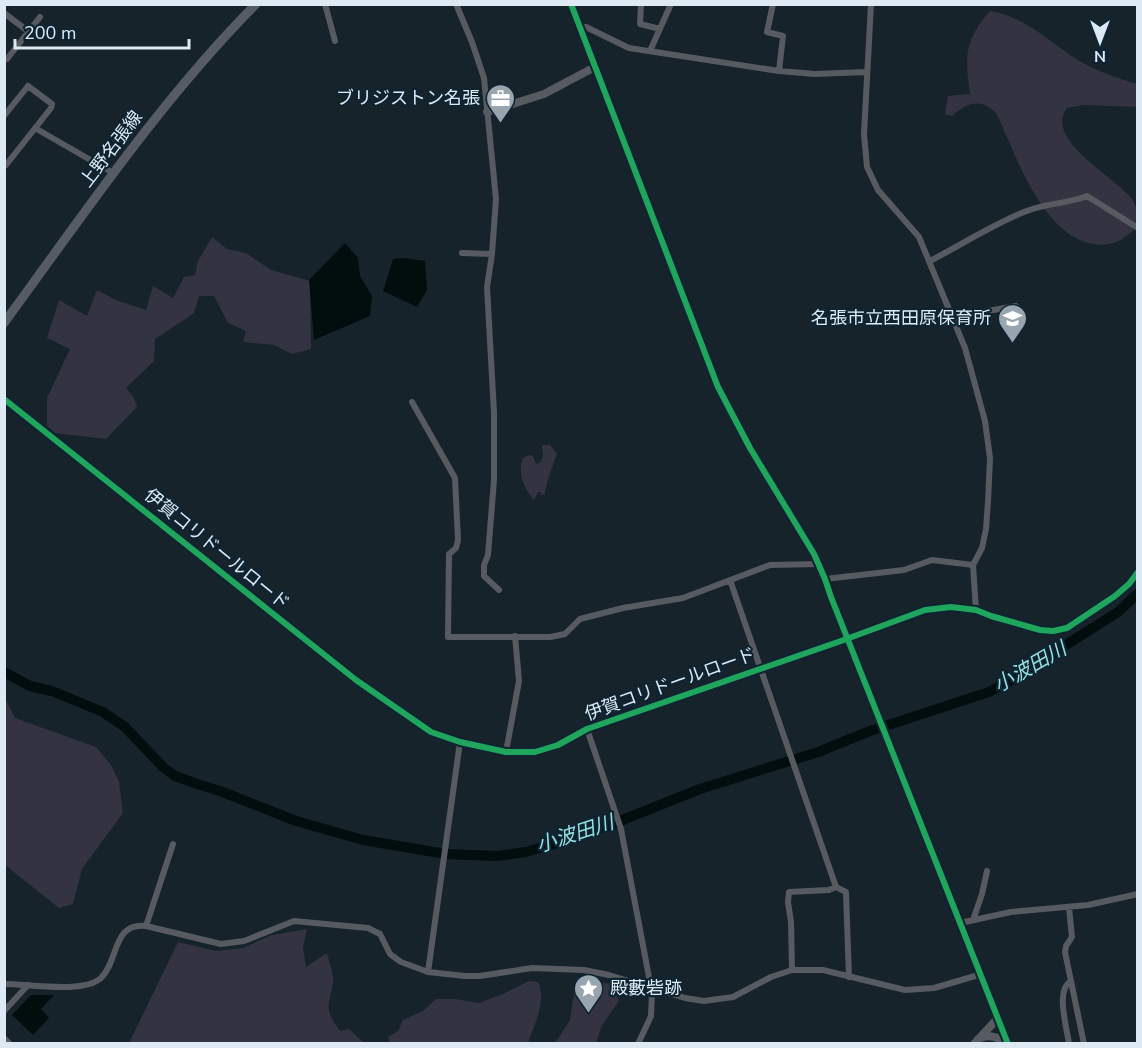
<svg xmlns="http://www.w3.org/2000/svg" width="1142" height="1048" font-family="'Nunito Sans','Noto Sans JP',sans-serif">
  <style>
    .green { fill: #333342 }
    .water { fill: #020d0e }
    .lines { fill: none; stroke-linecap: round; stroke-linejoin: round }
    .river { stroke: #020d0e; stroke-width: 10 }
    .minor { stroke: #575b61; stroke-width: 6 }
    .tertiary { stroke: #575b61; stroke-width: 8 }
    .primary { stroke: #555c64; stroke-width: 9 }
    .cycleway-casing { stroke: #0f2433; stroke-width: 10 }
    .cycleway { stroke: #20a55d; stroke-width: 6 }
    .labels { text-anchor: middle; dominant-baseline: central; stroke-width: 4.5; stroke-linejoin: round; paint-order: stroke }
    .poi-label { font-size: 18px; fill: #ddeaf4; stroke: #0f2433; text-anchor: end }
    .street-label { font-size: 18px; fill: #ddeaf4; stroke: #0f2433 }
    .water-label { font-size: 20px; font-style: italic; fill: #95e1e0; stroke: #0f2433 }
  </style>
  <rect width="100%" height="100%" fill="#17232b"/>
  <path class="green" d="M990,11C1025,16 1049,42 1078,60C1096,71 1117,78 1137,84V107L1084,105L1067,108C1043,140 1117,178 1132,199C1138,208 1137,216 1137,226C1126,239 1112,247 1094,244C1041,235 1017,156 996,113C981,98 967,102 952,116L945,114L948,96L970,94C965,56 964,41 990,11Z
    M212,237L227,249L246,253L271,270L310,281L311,349L292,354L274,345L243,342L246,331L228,323L214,296H199L194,313L155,339L154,361L126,388L134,398L137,407L106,439L55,433L47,426V398L70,349L47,338L59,300L87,316L97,290L116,300L146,310L153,286L173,298L184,277L195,275L198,261Z
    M542,445H550L557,454C554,461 545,487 545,494L541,495V492H538L534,500C524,488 517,473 523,458L529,455L533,456L536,464L541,462L543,456Z
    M5,698L15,718L96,747L111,765L119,782L123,813L82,869L73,904L59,908L5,865Z
    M307,929L303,947L306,967L327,953C329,962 334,973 333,982C329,1008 323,1007 340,1031L349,1029L364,1043H129L178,942L216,951L243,948L272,935Z
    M576,979L611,984L619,1001L602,1025L596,1043H555L570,1020Z
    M529,981L538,982C547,1001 534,1025 528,1043H390L388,1037L398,1031L403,1020L423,1011L436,999H455L479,1003L503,994Z"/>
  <path class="water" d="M345,243L358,258L360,276L372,296L370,316L314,340L309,280Z
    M403,258L425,261L427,290L417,307L383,291L393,259Z
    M31,995H54L41,1009L49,1018L33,1035L12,1015Z"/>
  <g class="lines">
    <path class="river" d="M4,672L30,686L52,691L103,712L125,727L163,767L175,776L197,784L220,791L296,821L363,840L446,854L497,856L526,852L567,840L610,825L700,789L818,752L870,731L989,692L1027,672L1061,648L1118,612L1138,593"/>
    <path class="minor" d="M325,4L335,41
      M456,4L472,42L484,78L496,199L492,254L487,287L494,413V480L488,555L484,565V576L499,590
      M641,4L640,24L660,29
      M773,4L767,32L783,36L779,71
      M871,4L864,134L867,167L878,190L919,237L965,348L985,421L990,458L988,502L986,529L982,548L973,565L976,610
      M4,13L29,32
      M580,27H586L629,48L779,71L815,74L866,72
      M650,51L671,4
      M4,57L7,59L40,17
      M4,116L28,86L52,104L51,108L6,165L4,163
      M35,128L113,173
      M462,253L492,254
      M930,261C961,245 992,225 1024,212C1045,203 1067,204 1087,196L1138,228
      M953,317L1016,306
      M412,402L455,478L458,540L456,548L449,554L448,637H550L565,634L580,619L623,608L683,598L770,565L819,564
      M825,579L904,570L932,560L973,565
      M730,580L836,887
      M587,729L621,829L652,993L651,1016L638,1044
      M506,752L519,681L515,636
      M173,844L146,926L221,944L244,941L294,921L368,928L380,934L390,954L401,962L428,972L465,976H480L532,968L584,970L609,975L685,998L704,1001L733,997L771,977L792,970H823L905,990L934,988L982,974
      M1069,908L1072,937L1066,946L1065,952L1084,1044
      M973,920L982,894L987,871
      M960,923L1011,912L1088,905L1138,894
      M792,970L791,922L788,902L789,892L829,890L836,887L846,892L849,977
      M428,972L460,742
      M4,984C29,984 83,994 101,978C119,961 112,922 146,926
      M4,1011L28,985
      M4,1038L10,1044
      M1069,1044C1067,1027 1055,990 1071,981"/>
    <path class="tertiary" d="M571,4L718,387L750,448L814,554L825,579L831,597L1008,1044
      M487,112L544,94L595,67
      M4,399L356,680L431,732L460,742L506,752H535L558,745L587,729L841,641L925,610L951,607L976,610L991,616L1040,630L1053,631L1067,628L1115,596L1129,584L1138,572
      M978,1039C988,1034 998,1036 1006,1044
      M974,1044L998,1018"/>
    <path class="primary" d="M4,323C84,214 160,101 256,4"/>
    <defs>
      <path id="cycleway" d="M571,4L718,387L750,448L814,554L825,579L831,597L1008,1044
        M4,399L356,680L431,732L460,742L506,752H535L558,745L587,729L841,641L925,610L951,607L976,610L991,616L1040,630L1053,631L1067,628L1115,596L1129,584L1138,572"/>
    </defs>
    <use href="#cycleway" class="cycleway-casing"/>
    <use href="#cycleway" class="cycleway"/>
  </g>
  <defs>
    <symbol id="office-pin" viewBox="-11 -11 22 30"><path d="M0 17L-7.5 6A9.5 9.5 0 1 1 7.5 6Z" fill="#98a4ae" stroke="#0f2433"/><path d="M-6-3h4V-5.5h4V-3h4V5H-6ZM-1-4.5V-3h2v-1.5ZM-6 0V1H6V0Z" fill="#fff"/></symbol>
    <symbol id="school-pin" viewBox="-11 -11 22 30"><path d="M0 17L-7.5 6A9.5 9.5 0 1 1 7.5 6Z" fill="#98a4ae" stroke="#0f2433"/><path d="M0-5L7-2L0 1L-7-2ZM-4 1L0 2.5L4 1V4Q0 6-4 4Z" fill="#fff"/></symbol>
    <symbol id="sight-pin" viewBox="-11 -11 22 30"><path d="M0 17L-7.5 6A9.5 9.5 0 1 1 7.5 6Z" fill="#98a4ae" stroke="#0f2433"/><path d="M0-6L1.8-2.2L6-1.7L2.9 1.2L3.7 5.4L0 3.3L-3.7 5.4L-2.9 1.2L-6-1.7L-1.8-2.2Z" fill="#fff"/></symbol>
  </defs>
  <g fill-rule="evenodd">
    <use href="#office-pin" x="484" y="82" width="33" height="45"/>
    <use href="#school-pin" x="996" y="302" width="33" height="45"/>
    <use href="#sight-pin" x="572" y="972" width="33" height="45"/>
  </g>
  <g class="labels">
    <g class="poi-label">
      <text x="480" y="98">ブリジストン名張</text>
      <text x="991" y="318">名張市立西田原保育所</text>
      <text x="610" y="988" text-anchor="start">殿藪砦跡</text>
    </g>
    <g class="street-label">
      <text transform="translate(111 149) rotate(-53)">上野名張線</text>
      <text transform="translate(217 549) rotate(39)">伊賀コリドールロード</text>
      <text transform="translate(670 684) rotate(-20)">伊賀コリドールロード</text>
    </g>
    <g class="water-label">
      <text transform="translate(1030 667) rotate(-30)">小波田川</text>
      <text transform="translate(575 834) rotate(-18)">小波田川</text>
    </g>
  </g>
  <rect width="1142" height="1048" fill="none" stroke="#ddeaf4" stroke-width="12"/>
  <g transform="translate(1100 42) rotate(180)" stroke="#0f2433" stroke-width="4.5" paint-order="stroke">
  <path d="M0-4.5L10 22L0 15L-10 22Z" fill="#ddeaf4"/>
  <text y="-9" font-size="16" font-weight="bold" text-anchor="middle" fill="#ddeaf4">N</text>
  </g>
  <path d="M15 39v9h174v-9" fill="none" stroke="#ddeaf4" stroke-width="3"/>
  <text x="24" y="39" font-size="18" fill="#ddeaf4" stroke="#0f2433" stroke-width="4.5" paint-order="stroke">200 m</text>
</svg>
